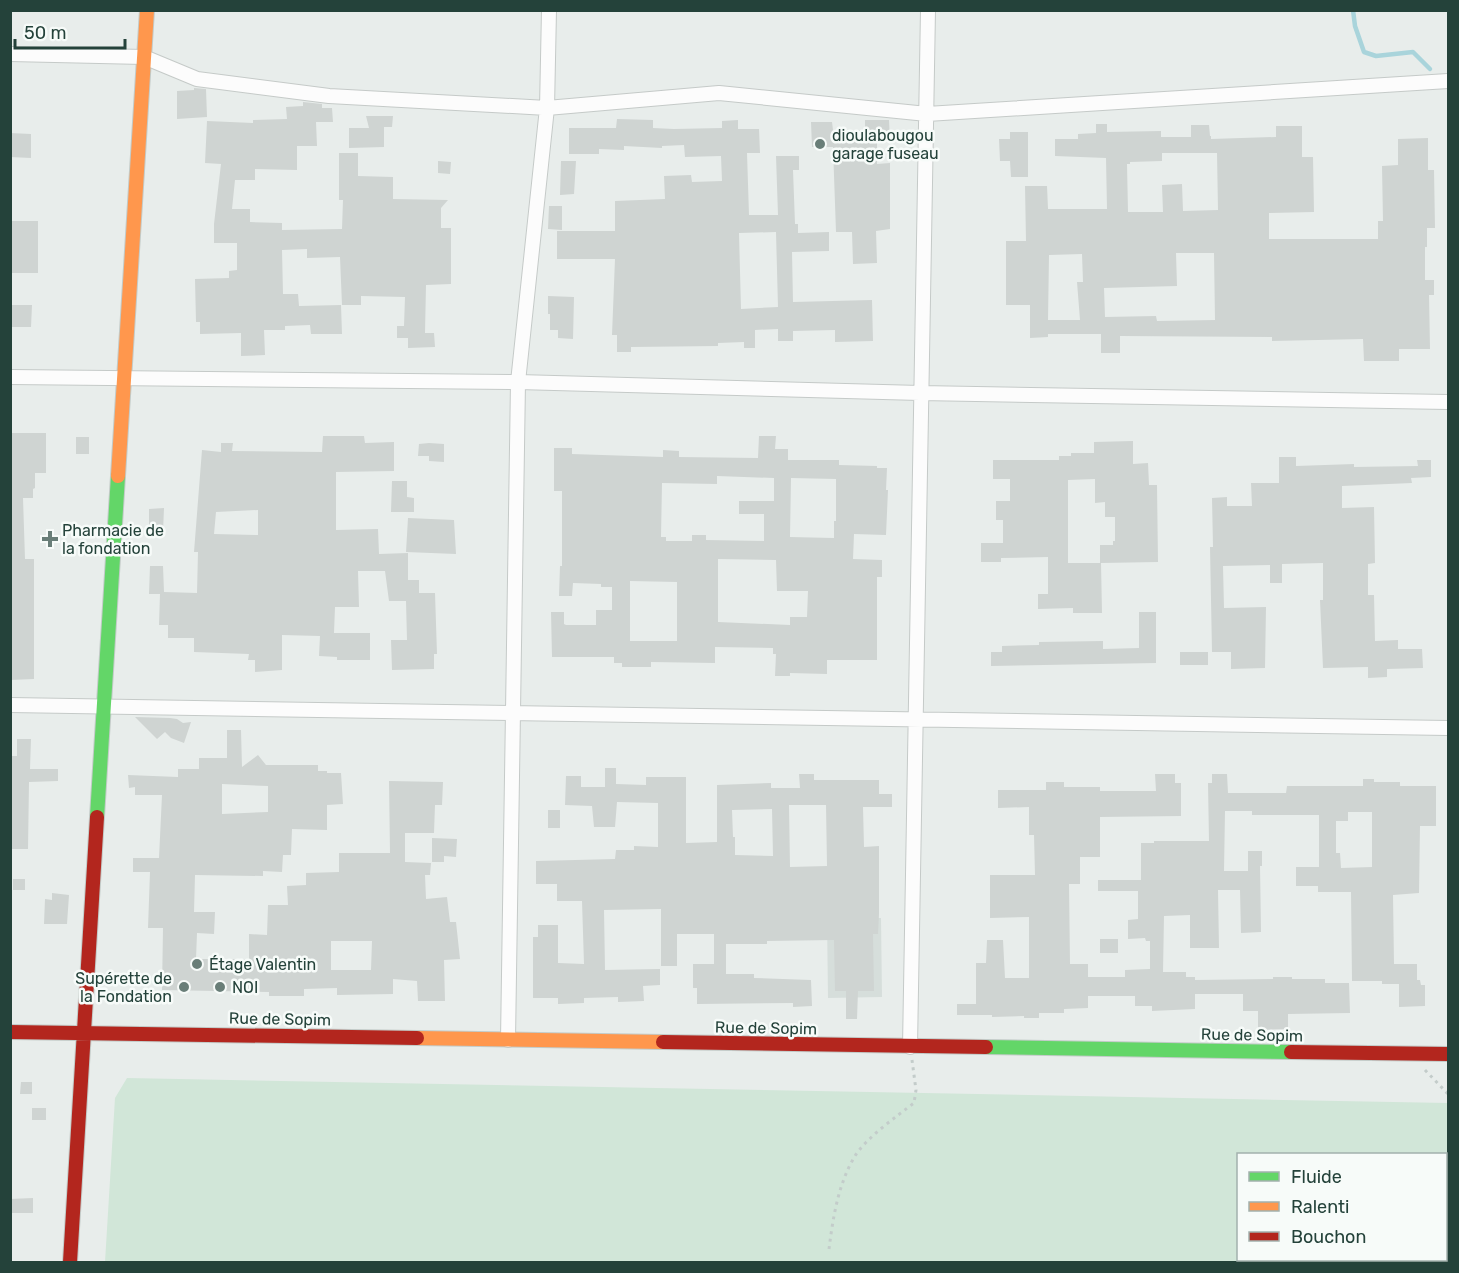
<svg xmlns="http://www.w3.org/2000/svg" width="1459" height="1273" font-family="Rubik,sans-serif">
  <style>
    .built { fill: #d6dedb }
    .green { fill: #d1e6d8; fill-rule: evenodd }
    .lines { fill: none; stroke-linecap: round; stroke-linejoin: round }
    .stream { stroke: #a9d4db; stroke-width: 4.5 }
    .building { fill: #cfd4d2; fill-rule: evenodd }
    .street-casing { stroke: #c5cac8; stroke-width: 16 }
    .fast-casing { stroke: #c3cbc8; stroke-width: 16 }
    .slow-casing { stroke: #c3cbc8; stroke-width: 16 }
    .jam-casing { stroke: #c3cbc8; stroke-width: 16 }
    .path { stroke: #c3ccca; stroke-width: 3; stroke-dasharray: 3 4.5; stroke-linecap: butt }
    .street { stroke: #fcfcfc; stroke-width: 14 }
    .fast { stroke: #63d668; stroke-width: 14 }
    .slow { stroke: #ff974d; stroke-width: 14 }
    .jam { stroke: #b3261e; stroke-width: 14 }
    .poi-dot { fill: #697e78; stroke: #f7fbf9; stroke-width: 2 }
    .labels { text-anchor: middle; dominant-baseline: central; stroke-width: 5; stroke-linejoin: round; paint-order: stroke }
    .poi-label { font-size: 16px; fill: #24423a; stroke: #f7fbf9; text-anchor: start }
    .street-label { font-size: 16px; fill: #24423a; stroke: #f7fbf9 }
  </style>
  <rect width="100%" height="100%" fill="#e8edeb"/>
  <path class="built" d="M827,918H881L882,997L828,998Z"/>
  <path class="green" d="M127,1078L1448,1103V1262H105L115,1098ZM1238,1154H1446V1260H1238Z"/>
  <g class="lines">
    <path class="stream" d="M1353,10L1355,26L1364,52L1376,56L1413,52L1430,69"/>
  </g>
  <path class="building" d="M194,88L206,89L207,117L177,119V91L194,90Z
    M303,102L322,104V108H332L333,122H316L317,146H297V170L255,169V180H235L232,209H250V222L282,223V230L342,229L343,200H339V153H358V176L393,177V199L448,200L441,208V228H451V284L426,285L425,333H434L435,347L408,348V338H397V326H404L405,297L361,296V305H342L340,257L307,258V249L282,250L283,294H298L299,306L341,305L342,334H311L310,325L285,326V330H264L265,355L241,356V333L200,334V322H196L195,279L229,278V271L237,270V243H214V224L221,164L205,163L207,121L253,123V120L287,119L286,107L303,106Z
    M366,116H393L392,127H384V147L349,148V128H369Z
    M617,119L653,120V128L674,129L722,128V121L738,120V129H759L760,153H747L749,215H778L776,156H799V170H793L795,224H798V233L829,232V251L792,252L793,302L872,300L873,341L835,342V330L793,331V341H778V329L755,330V348H744V342L718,343V346L631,347V352H617V335H612L615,259H557V231H615V201L665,199L664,176L691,175L692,182L722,181L721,156L685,157L684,145L662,146V148L624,146V150L599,149V154H569V128H616ZM776,232L778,307L741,309L739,233Z
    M865,120H889L890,141H877V164L890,163V229L876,231L877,263L853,264L852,232H836L833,147H812L811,122H832L833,130H865Z
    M1096,124H1107V132L1161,131V137H1191V125H1209L1210,136H1211V139L1276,137V126H1302V157H1313L1314,212L1269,213V239H1378V221H1383L1382,166L1398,165V139L1428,138V170H1434L1435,228H1427V247H1425V280H1434V295H1429L1430,349H1399V361H1364L1363,339L1272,341V337L1120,336V353H1101V334H1048V337L1030,338V305H1006V241H1026L1025,186H1047L1048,209H1107L1106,158L1055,156V139H1078V134L1096,133ZM1162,153H1217L1218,210L1183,211L1182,184L1162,185L1163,212H1128L1127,164H1130V162L1162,161ZM1176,253H1214L1215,320L1157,321L1156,316L1105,317L1104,288L1177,286ZM1082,254L1083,282H1077L1080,320H1048L1049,255Z
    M1010,132H1028V177H1011L1010,161H1000L999,139H1010Z
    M10,133L31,134V158L10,157Z
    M438,161L451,162L450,174L438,173Z
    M561,161H576L574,194L560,195Z
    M549,206H562V230L548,229Z
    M10,221H38V273H10Z
    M548,296L574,297L573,339L558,338V330H550V314H548Z
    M10,305H32L31,327H10Z
    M10,433H46V473H35V488L33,489V498H23L25,559H34V679L10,680Z
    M323,436H364L365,443L394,442V471L336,472V530L378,529L379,554L408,553V580H419V593H435L437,654H434V669L392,670L391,640H407L406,601H389L385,571H358L359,607H335L334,633H370V660H337V657L319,656L320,636L282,635V670L255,672V660H248L249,654L194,652V638H168V625H159L160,594H149L150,566H163L164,592L197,593L198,552H194L202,450L221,452V443H233L232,451L322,452ZM258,510V535L214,534L216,512Z
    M759,436H776L775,449H788V460H839V465L877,466V468H887L886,490H888L886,535L854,534L853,559L882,560V577H877V660H827V674L790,673V676H775L776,654H773V648L715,647V663L651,662V667H622V663H614V657H552L551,612H564V624L566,625H596V610H612V587H601V584L573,583L572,596H559L560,566H562V491H554V448H572V454L663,457V450L679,451V457L758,458ZM717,476L774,478V501H739V514H764V541L706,540V535H692V541H666V537H661L662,483L717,484ZM791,478L836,479V521H834V538L790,537ZM718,559L776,560L777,591H808L807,617H790V625L718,622ZM630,581L677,582V641H630Z
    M76,437H89V454H76Z
    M1133,441V464L1148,463L1149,485H1157L1158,562L1101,563L1102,613H1073V608L1038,609V594H1048V557L1001,558V562H981V543H1003V520H996V501H1010V479H993V460H1059V456H1071V453H1094V442ZM1095,479V503L1105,502V517H1115V541H1113V545H1100V563H1068V480Z
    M429,443L444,444V462L429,461V456H418L419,444Z
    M1279,457H1296V466L1354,464V467L1418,466L1417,460H1431V477L1411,478L1412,483L1342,486V508L1374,507L1375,563L1368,564V595H1374L1375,641L1398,640V649H1422L1423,668L1387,669V677L1368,678V667L1323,668L1320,600H1323V563L1282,564V583H1270V565L1223,566L1224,608L1266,607L1265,668L1231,669V652H1212L1210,547H1213L1212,498L1227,497V506H1252L1251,483H1279Z
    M392,481H407V497L414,498V512H391Z
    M164,508L163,532L149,531V509Z
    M408,518L454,520L456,554L406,552Z
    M1139,612H1156V663L991,666V652H1002V646L1039,645V642L1103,641V649L1139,648Z
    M1180,652H1208V665H1180Z
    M135,717L170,718L177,719L183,723L191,722L184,743L171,738L165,732L157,739Z
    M227,730H241L242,767L258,755L266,765H318V771H327V773H341L343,804L327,805V830L292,829L291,855H283L282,872L263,871V876L195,875L194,912H215L214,934L197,933L196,959H249V934L267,935L268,905H288L287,886L306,885V873L339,872V853H390L389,781L443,782L442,805H435L434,833H405V862L431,863L430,875H425L426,899L447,897L450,922H456L460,959L444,960L445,1001H418L417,981L393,979V994L337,995V988L304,989V996H269V992L162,990L163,928H148L150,872H133V858H159L162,795H135V787L129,788L128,775L178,777V769H199V758H227ZM222,784L268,786V812L222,814ZM331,941H372L371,970H331Z
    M17,739H31L30,769H58V781L29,782L28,849H10V756H17Z
    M605,768H616V784L646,785V777H686V843L717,842V785L771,783V788H800L799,774H814V780H879V794H892V807H863L864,847L879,846V914L878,934H873L874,991H858L857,1019H846V991H835L834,940L767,941V944H726V974H754V978L811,980L812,1006L793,1007V1003L697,1004V988H693V964H714V934H677V966H661V909L604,910L605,970L660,969V985L643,986L644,1001L618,1002V997L584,998V1003L558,1004V998H533V937H538V925H558V963L584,964L582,901H557V884H536V861L615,859L616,850H634V846L658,847V803L617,802L615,827H594L592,806L565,805L566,776H581V787H605ZM789,805H826L827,866L790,867ZM772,809L773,856L735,855V837H733L732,810Z
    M1155,774H1175V783H1181V816L1100,817V857H1080V884H1069L1070,964H1088V977H1125V970L1150,969V941H1146L1145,938L1128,939V920L1138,919V891H1098V880H1141V843H1154V841H1209L1208,783H1212V774H1227L1228,793H1286L1287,786H1363V779H1374V782H1400V786H1436V826H1420L1419,893L1393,895L1394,964H1417V980H1420L1421,985H1425V1006L1399,1007V984H1382V981H1352L1351,892H1318V886H1296V867H1319V815H1252V811H1225L1224,871H1248V851H1262V866H1260L1261,932L1241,933L1240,890H1218L1219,948H1190V915L1164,916L1163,972H1186V977H1195V980L1273,979V977H1292V979H1325V983H1349L1350,1013L1288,1014V1029L1258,1030V1011H1243V994H1195V1009L1152,1011V1006H1135V996H1088V1008L1064,1009V1013H1039V1018H1024V1016L992,1017V1015H957V1004H976V963H986L987,940H1003L1005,978H1029V917L990,918V875H1035L1034,835H1029V807L998,808V790H1046V782H1064V787H1100V791H1156ZM1348,812H1372V867L1341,868L1340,853H1336V821H1348Z
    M548,810H560V828H548Z
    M432,838L457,839L456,857L444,856V862H432Z
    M13,879H25V890H13Z
    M52,893L69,895L67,924H44L45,899L52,900Z
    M1100,939H1118V953H1100Z
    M21,1082H32V1094H20Z
    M32,1108H46V1120H32Z
    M33,1198V1213H10V1199Z"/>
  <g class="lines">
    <defs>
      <path id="street" d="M10,54L144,57L197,79L329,96L547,108L719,93L927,114L1448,81
        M10,377L518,382L920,393L1448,402
        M10,705L1448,728
        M508,1040L518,382L547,108L549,10
        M910,1047L928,10"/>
      <path id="fast" d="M97,817L118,476
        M986,1047L1291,1052"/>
      <path id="slow" d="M118,476L147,10
        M417,1038L663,1042"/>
      <path id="jam" d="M10,1032L417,1038
        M663,1042L986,1047
        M1291,1052L1448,1054
        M70,1262L97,817"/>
    </defs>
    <use href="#street" class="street-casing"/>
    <use href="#fast" class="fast-casing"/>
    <use href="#slow" class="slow-casing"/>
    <use href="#jam" class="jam-casing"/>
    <path class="path" d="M1425,1070L1448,1094
      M829,1249C833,1218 838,1184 855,1156C866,1138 897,1116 914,1103L916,1090L912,1060"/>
    <use href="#street" class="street"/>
    <use href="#fast" class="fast"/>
    <use href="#slow" class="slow"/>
    <use href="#jam" class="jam"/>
  </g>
  <g class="poi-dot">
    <circle cx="820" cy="144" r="6"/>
    <path d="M47 530h6v6h6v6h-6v6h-6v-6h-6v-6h6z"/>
    <circle cx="197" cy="964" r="6"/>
    <circle cx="184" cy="987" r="6"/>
    <circle cx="220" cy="987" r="6"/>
  </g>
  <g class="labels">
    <g class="poi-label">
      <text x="832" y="135">dioulabougou<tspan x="832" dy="18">garage fuseau</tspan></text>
      <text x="62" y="530">Pharmacie de<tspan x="62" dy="18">la fondation</tspan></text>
      <text x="209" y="964">Étage Valentin</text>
      <text x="172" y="978" text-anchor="end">Supérette de<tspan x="172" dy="18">la Fondation</tspan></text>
      <text x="232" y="987">NOI</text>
    </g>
    <g class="street-label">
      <text transform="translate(280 1019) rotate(1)">Rue de Sopim</text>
      <text transform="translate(766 1028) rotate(1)">Rue de Sopim</text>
      <text transform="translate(1252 1035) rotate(1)">Rue de Sopim</text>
    </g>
  </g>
  <rect width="1459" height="1273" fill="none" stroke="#24423a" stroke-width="24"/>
  <rect x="1237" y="1153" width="210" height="108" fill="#f7fbf9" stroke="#a3b1ad" stroke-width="1.5"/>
  <rect x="1249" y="1172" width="30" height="9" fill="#63d668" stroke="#a3b1ad" stroke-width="1.5"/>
  <text x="1291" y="1183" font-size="18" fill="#24423a">Fluide</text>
  <rect x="1249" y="1202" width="30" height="9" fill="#ff974d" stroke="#a3b1ad" stroke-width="1.5"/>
  <text x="1291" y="1213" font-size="18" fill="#24423a">Ralenti</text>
  <rect x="1249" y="1232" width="30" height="9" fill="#b3261e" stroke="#a3b1ad" stroke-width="1.5"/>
  <text x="1291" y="1243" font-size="18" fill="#24423a">Bouchon</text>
  <path d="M15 39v9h110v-9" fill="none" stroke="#24423a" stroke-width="3"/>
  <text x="24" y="39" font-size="18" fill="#24423a" stroke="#f7fbf9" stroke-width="4.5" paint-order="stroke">50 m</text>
</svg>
